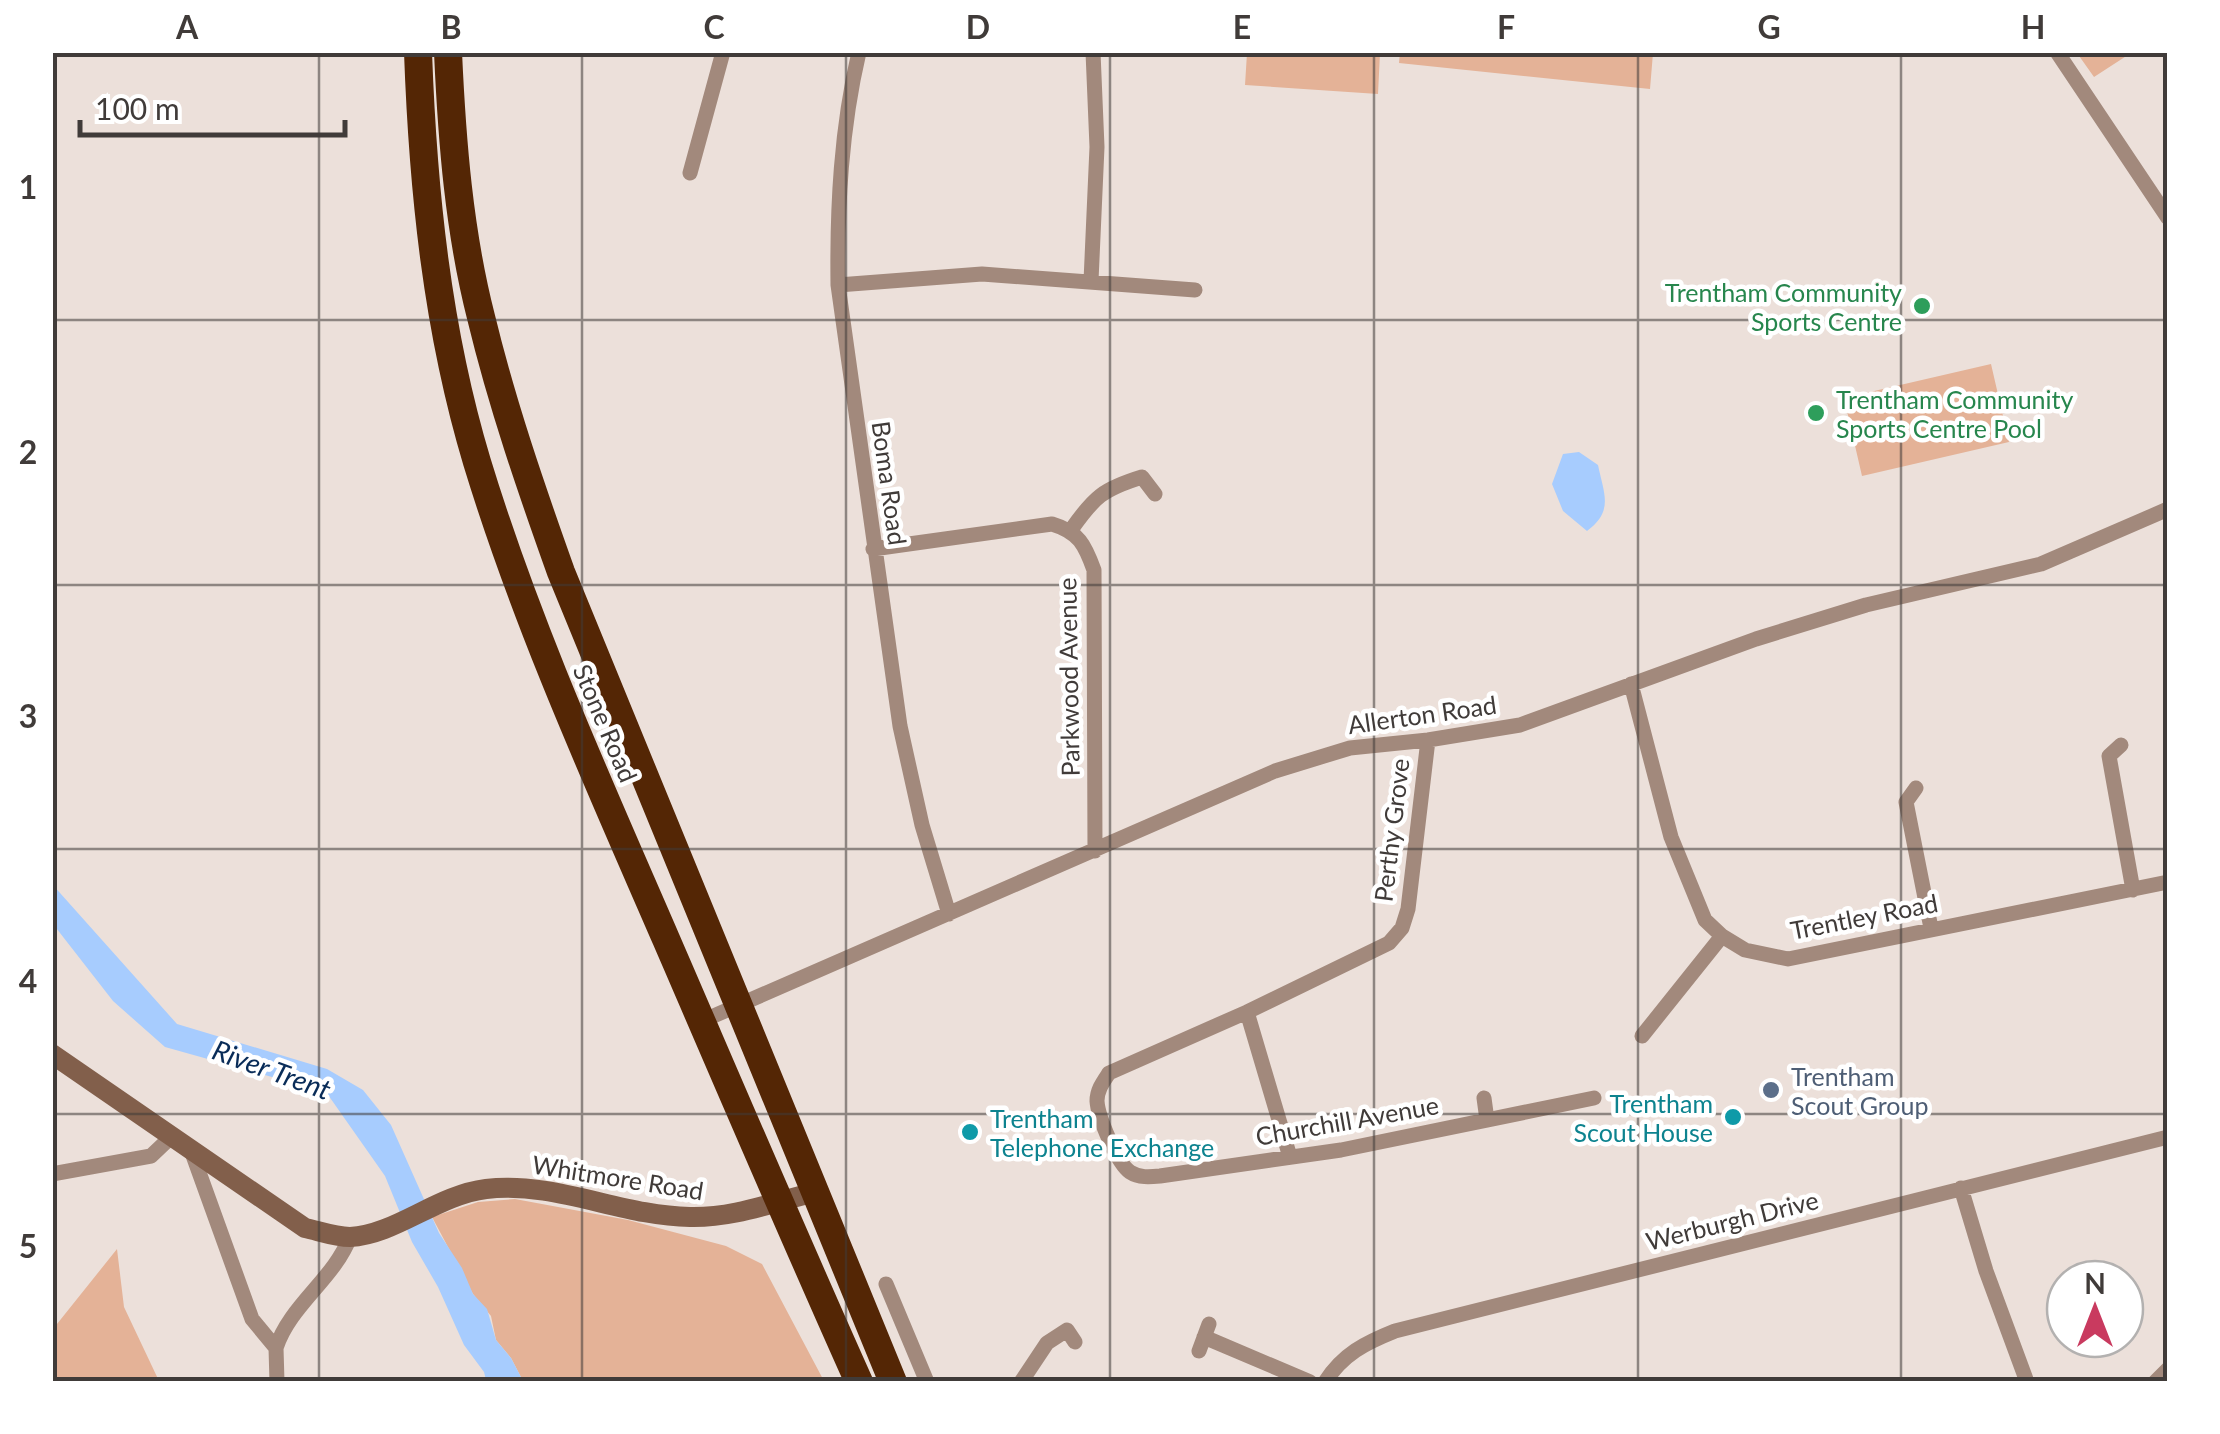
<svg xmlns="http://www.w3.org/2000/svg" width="2220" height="1434" font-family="Lato,sans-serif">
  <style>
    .green { fill: #e4b297 }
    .water { fill: #a7ccfe }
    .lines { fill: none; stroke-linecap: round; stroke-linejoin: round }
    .street { stroke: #a2897c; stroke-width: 15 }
    .secondary { stroke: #825f4b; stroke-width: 20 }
    .highway { stroke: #542605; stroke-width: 28 }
    .grid { fill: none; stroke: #403b39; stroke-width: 2.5; stroke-opacity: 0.55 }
    .leisure-dot { fill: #2e9e5b; stroke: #fff; stroke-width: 4 }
    .service-dot { fill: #5c6f8a; stroke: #fff; stroke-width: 4 }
    .culture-dot { fill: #0f9aa8; stroke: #fff; stroke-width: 4 }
    .labels { text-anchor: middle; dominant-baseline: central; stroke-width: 9; stroke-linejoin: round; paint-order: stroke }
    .leisure-label { font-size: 25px; fill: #27864d; stroke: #fff; text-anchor: end }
    .street-label { font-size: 25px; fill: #403b39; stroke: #fff }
    .service-label { font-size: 25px; fill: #4e5e75; stroke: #fff; text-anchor: start }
    .culture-label { font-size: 25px; fill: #0d838f; stroke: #fff; text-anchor: end }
    .water-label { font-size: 28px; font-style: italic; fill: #092c58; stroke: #fff }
    .neatline { fill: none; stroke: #403b39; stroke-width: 4 }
    .grid-label { font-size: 32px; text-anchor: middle; font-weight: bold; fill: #403b39 }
  </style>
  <rect width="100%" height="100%" fill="#ece0da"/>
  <path class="green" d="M1400,52H1653V53L1650,89L1399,63Z
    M1247,53H1380L1378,94L1245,85Z
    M2077,53H2131L2094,77Z
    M1991,364L2009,442L1862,476L1844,398Z
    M515,1199L628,1220L726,1246L762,1264L824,1381H523L511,1358L496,1340L491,1316L473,1294L432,1217L478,1202Z
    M117,1249L124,1307L159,1381H53V1329Z"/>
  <path class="water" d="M1579,452L1598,465C1604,494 1614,511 1587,531L1563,511L1552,484L1563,454Z
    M52,884L177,1024L327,1069L363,1090L391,1125L439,1233L462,1268L473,1294L487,1309L496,1340L511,1358L523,1381L486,1380L484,1372L464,1345L438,1287L412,1242L385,1176L326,1092L165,1047L113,1001L53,924Z"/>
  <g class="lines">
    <path class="street" d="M859,52C841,129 837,206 838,285L900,726L922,825L949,914
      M2057,52L2168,218
      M690,173L723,52
      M1091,281L1097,147L1093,52
      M838,285L982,274L1195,290
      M1071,530C1094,497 1103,489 1142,477L1155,494
      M873,549L1052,524C1079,532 1085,545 1094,570L1095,851
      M1631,684L1671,837L1705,920L1722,936L1745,950L1788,959L2168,882
      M1428,740L1408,909L1402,928L1389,943L1247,1012L1109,1073C1103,1082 1097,1090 1097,1101C1098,1117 1117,1163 1130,1172C1139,1178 1150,1177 1160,1176L1341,1150L1594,1098
      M2121,745L2109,756L2133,890
      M1916,788L1906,802L1931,928
      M1247,1012L1290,1157
      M702,1021L1275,771L1350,748L1428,740L1520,725L1756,639L1866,605L2041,564L2168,509
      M1642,1036L1722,936
      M1484,1098L1487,1120
      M191,1150L252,1319L276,1348L277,1382
      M52,1174L151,1156L171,1137
      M1961,1188L1986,1271L2027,1382
      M886,1284L927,1382
      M1204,1337L1310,1382
      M276,1348C290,1305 334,1279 350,1237
      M1199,1351L1209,1324
      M1021,1382L1047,1343L1067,1330L1075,1342
      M1325,1382C1343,1354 1365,1343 1395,1331L2168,1137
      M2155,1382L2168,1369"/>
    <path class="secondary" d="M52,1054L305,1228C319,1231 335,1237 350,1237C395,1235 437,1195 486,1189C556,1181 621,1216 690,1217C735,1218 773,1202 816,1192"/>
    <path class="highway" d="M418,52C423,191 437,329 477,462C527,626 598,782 666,939C730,1087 793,1235 859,1382
      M448,52C452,141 459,231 481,317C502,404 531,488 561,572L893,1382"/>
  </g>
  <path class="grid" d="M319,52V1382M582,52V1382M846,52V1382M1110,52V1382M1374,52V1382M1638,52V1382M1901,52V1382M52,320H2168M52,585H2168M52,849H2168M52,1114H2168"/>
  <g class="leisure-dot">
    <circle cx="1922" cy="306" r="10"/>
    <circle cx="1816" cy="413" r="10"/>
  </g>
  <circle class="service-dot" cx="1771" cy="1090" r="10"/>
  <g class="culture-dot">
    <circle cx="1733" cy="1117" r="10"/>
    <circle cx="970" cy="1132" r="10"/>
  </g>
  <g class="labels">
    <g class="leisure-label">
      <text x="1902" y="292">Trentham Community<tspan x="1902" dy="29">Sports Centre</tspan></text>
      <text x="1836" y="399" text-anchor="start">Trentham Community<tspan x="1836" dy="29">Sports Centre Pool</tspan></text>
    </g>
    <g class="street-label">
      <text transform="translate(890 483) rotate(82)">Boma Road</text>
      <text transform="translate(1068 677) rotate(-91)">Parkwood Avenue</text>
      <text transform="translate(1422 714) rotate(-8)">Allerton Road</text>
      <text transform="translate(606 723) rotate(67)">Stone Road</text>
      <text transform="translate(1391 830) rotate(-83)">Perthy Grove</text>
      <text transform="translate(1864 916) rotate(-11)">Trentley Road</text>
      <text transform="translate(1347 1120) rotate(-10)">Churchill Avenue</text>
      <text transform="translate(618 1177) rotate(9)">Whitmore Road</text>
      <text transform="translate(1732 1220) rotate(-14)">Werburgh Drive</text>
    </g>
    <g class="service-label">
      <text x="1791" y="1076">Trentham<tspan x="1791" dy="29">Scout Group</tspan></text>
    </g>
    <g class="culture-label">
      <text x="1713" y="1103">Trentham<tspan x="1713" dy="29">Scout House</tspan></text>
      <text x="990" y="1118" text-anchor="start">Trentham<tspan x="990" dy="29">Telephone Exchange</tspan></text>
    </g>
    <g class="water-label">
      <text transform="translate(272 1069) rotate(20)">River Trent</text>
    </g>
  </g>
  <rect width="2220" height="1434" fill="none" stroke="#ffffff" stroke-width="110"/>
  <g transform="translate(2095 1309)"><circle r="48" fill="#ffffff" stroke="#b3b1b0" stroke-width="2.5"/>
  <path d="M0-8L18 38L0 25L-18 38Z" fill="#c93a5f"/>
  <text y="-15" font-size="28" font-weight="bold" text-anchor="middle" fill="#403b39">N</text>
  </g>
  <path d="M80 120v15h265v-15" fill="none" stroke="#403b39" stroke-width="5"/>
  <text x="95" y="120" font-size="30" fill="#403b39" stroke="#ffffff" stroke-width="8" paint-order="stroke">100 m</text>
  <rect x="55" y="55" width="2110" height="1324" class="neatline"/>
  <g class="grid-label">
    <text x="187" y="39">A</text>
    <text x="451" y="39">B</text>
    <text x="714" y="39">C</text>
    <text x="978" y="39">D</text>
    <text x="1242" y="39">E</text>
    <text x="1506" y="39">F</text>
    <text x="1769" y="39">G</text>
    <text x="2033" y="39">H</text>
    <text x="28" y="199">1</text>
    <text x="28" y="464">2</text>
    <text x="28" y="728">3</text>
    <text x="28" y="993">4</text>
    <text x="28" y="1258">5</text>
  </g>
</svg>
